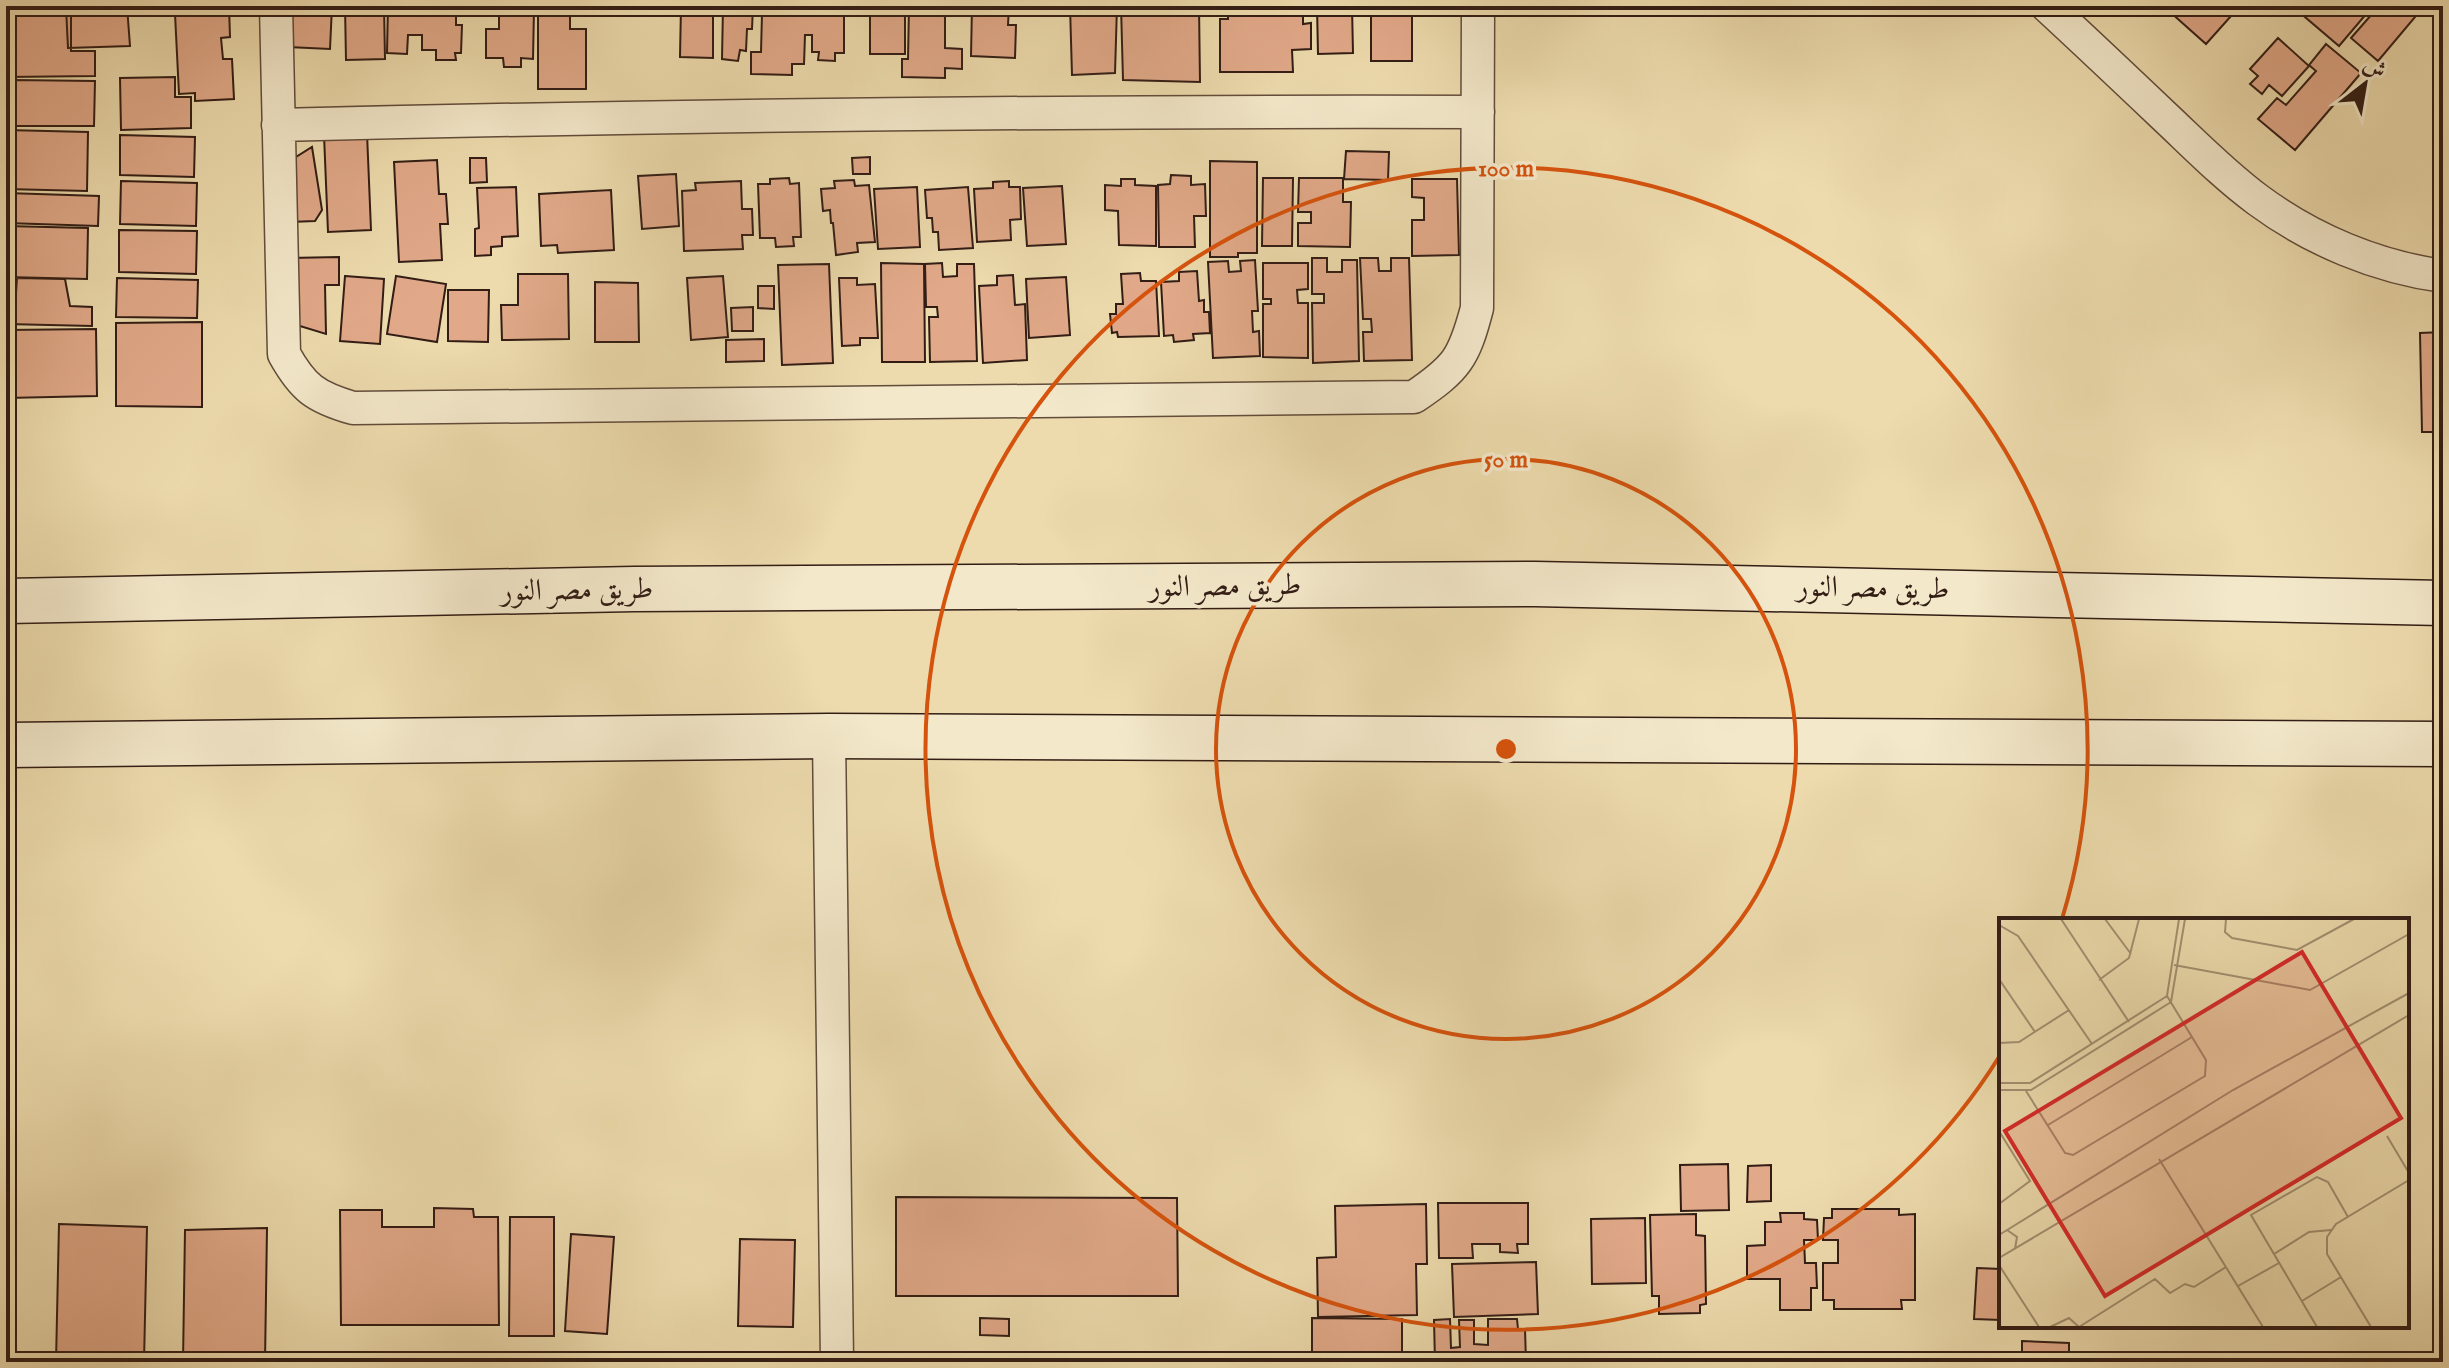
<svg xmlns="http://www.w3.org/2000/svg" width="2449" height="1368" font-family="'IM FELL English',Amiri,serif">
  <style>
    .building { fill: #e1a989; stroke: #321d15; stroke-width: 2 }
    .lines { fill: none; stroke-linecap: round; stroke-linejoin: round }
    .street-casing { stroke: #614c3b; stroke-width: 35 }
    .secondary-casing { stroke: #321d15; stroke-width: 47 }
    .street { stroke: #f3e8ca; stroke-width: 32 }
    .secondary { stroke: #f3e8ca; stroke-width: 44 }
    .ring { fill: none; stroke: #d6530d; stroke-width: 4 }
    .labels { text-anchor: middle; dominant-baseline: central; stroke-width: 7; stroke-linejoin: round; paint-order: stroke }
    .street-label { font-size: 30px; fill: #321d15; stroke: #f3e8ca }
    .inset-road { fill: none; stroke: #a28f70; stroke-width: 2 }
    .view { fill: #d62828; fill-opacity: 0.15; stroke: #d62828; stroke-width: 4 }
    .inset-edge { fill: none; stroke: #321d15; stroke-width: 4 }
    .centre { fill: #d6530d; stroke: #f3e8ca; stroke-width: 4 }
    .ring-label { font-size: 24px; text-anchor: middle; font-weight: bold; fill: #d6530d; stroke: #f3e8ca; stroke-width: 7; stroke-linejoin: round; paint-order: stroke }
  </style>
  <rect width="100%" height="100%" fill="#eddbad"/>
  <filter id="stains"><feTurbulence type="fractalNoise" baseFrequency=".0025" numOctaves="4"/><feColorMatrix values="0 0 0 0 .2 0 0 0 0 .09 0 0 0 0 .02 0 0 0 .5 -.17"/></filter>
  <radialGradient id="worn" r=".72"><stop offset=".6" stop-color="#630" stop-opacity="0"/><stop offset="1" stop-color="#630" stop-opacity=".3"/></radialGradient>
  <path class="building" d="M6,6H71V51H95V76L6,77Z
    M127,6L130,46L68,48L66,7Z
    M229,6L230,37L221,38L223,59H232L234,99L195,101V93L179,94L175,14H191V7Z
    M290,6H332L330,49L288,47Z
    M345,6H384L385,59L346,60Z
    M388,6H456V25H462L461,53H455L456,60H436V50H422V35H408L407,54L387,53Z
    M499,6L534,9L533,59L521,58V67H504L503,58H486V29H499Z
    M553,6H570V29H586V89H538V8Z
    M681,6H713V58L680,57Z
    M718,6H753L752,29H747L746,51L740,50L738,61L722,59L723,7Z
    M774,6H844V53H835V61L818,60L819,52H812V35H805L804,64H792V75L751,74V52H761L762,14H774Z
    M870,6H905V54H870Z
    M909,6H945V48L962,49V69L945,68V78L902,77V59H908Z
    M972,6H1009L1008,25H1016L1015,58L971,56Z
    M1070,6H1117L1115,73L1072,75Z
    M1121,6H1199L1200,82L1123,80Z
    M1228,6H1303V24L1311,23V49L1292,50L1293,72H1220V19H1228Z
    M1317,6H1352L1353,53L1318,54Z
    M1371,6H1412V61H1371Z
    M2176,6H2240L2206,44L2170,12Z
    M2314,6H2373L2339,46L2305,17Z
    M2379,6H2416L2421,10L2378,61L2351,38Z
    M2278,38L2309,66L2282,96L2269,85L2262,94L2250,84L2258,76L2250,69Z
    M2326,44L2361,73L2295,150L2258,119L2277,98L2286,105L2316,71L2309,65Z
    M175,77V97H191V128L121,130L120,78Z
    M14,80L95,81L94,126H6V96H14Z
    M6,130L88,132L87,191L6,189Z
    M367,133L371,230L328,232L324,135Z
    M120,135L195,137L194,177L120,175Z
    M312,147L322,210L315,221L290,222L288,162Z
    M1346,151L1389,152L1388,180L1344,179Z
    M870,157V174H853L852,158Z
    M470,158H486L487,182L470,183Z
    M437,160L439,194H446L448,224H440L442,260L399,262L394,162Z
    M1210,161L1257,162V253H1238V257H1210Z
    M676,174L679,226L642,229L638,176Z
    M1171,175L1191,176V185L1205,184L1206,216H1194L1195,247H1159L1158,185L1170,184Z
    M789,178L790,184L799,183L801,237H793L794,246L776,247L775,238H760L758,184H770V179Z
    M1263,178H1293L1292,246H1262Z
    M1299,178H1343V202H1351L1350,247L1298,246V223H1311V212H1298Z
    M1121,179H1135V185L1156,186V246L1119,245L1118,211L1105,210V185L1121,186Z
    M1412,179H1457L1459,255L1412,256V220H1424V198L1412,197Z
    M854,180L855,186L869,185L875,242L857,243L858,252L836,255L833,223H831L830,210L823,211L821,189L835,188L834,181Z
    M121,181L197,183L196,226L120,224Z
    M741,181L742,209H752L753,235H742L743,249L684,251L682,191L696,190L695,183Z
    M1009,181V187H1020L1021,219L1010,220L1011,240L977,242L974,189L993,188V182Z
    M1062,186L1066,244L1027,246L1023,188Z
    M516,187L518,236L502,237V246L491,247V255L475,256V229L479,228L477,188Z
    M917,187L920,247L878,249L874,189Z
    M968,187L973,248L939,250L938,232H933L932,218H927L925,190Z
    M611,190L614,250L558,253L557,245L541,246L539,194Z
    M6,193L99,196L98,226L6,223Z
    M6,226L88,228L87,279L6,277Z
    M119,230L197,231L196,274L119,272Z
    M339,257V285H325L326,334L290,323L289,258Z
    M1312,258H1327V272H1342V260H1357L1359,361L1313,363L1312,303H1324V294H1312Z
    M1360,258H1378L1379,271H1391V258H1409L1412,360L1364,361L1363,332H1372L1371,319H1363Z
    M1255,260L1258,311H1252L1253,332L1259,331L1260,356L1213,358L1208,262L1228,261L1229,272L1241,271L1240,261Z
    M881,263L924,264L925,362H882Z
    M942,263L943,277L957,276V264H974L977,361L930,362L929,317H938L937,307H926L925,264Z
    M1263,263H1308V289L1297,290L1298,303H1308V358L1263,357V304H1271V299H1263Z
    M829,264L833,363L782,365L778,265Z
    M1197,271L1199,301L1204,300V312H1209L1210,333L1193,334L1194,340L1174,342L1173,335L1164,336L1161,282L1179,281V272Z
    M1140,273L1141,281H1156L1159,336L1118,337L1117,332L1112,333L1110,314H1116V304H1123L1121,274Z
    M518,274H568L569,339L502,340L501,305H518Z
    M1013,275L1015,305L1025,304L1027,360L983,363L979,286L997,285V276Z
    M345,276L384,279L380,344L340,341Z
    M396,276L446,284L437,342L387,334Z
    M723,276L728,337L691,340L687,278Z
    M1066,277L1070,335L1029,338L1026,279Z
    M17,278L65,279L70,306L92,307V326L6,324V293H16Z
    M117,278L198,280L197,318L116,317Z
    M839,278H857V285L875,284L878,338H860V345L842,346Z
    M595,282L638,283L639,342H595Z
    M758,286H774V309L758,308Z
    M448,290H489L488,342L448,341Z
    M753,307V331H732L731,308Z
    M202,322V407L116,406V323Z
    M96,329L97,396L6,398V330Z
    M2443,332V432H2422L2420,333Z
    M764,339V361L726,362V340Z
    M1728,1164L1729,1210L1681,1211L1680,1165Z
    M1771,1165V1201L1747,1202L1748,1166Z
    M896,1197L1177,1198L1178,1296H896Z
    M1438,1203H1528V1244H1517L1518,1253L1500,1252V1244H1472L1473,1258H1439Z
    M1426,1204L1427,1264H1416L1417,1315L1318,1317L1317,1258L1336,1257L1335,1206Z
    M434,1208L473,1209L474,1217H498L499,1325H341L340,1210H382V1227H434Z
    M1832,1209H1899V1215L1915,1214V1300H1901L1902,1309H1834V1300H1823V1263H1838V1240H1823L1824,1218H1832Z
    M1780,1213H1804V1219L1817,1220L1818,1240H1804L1805,1263H1816L1817,1288H1811V1310H1780V1279H1747V1246L1765,1245V1222H1781Z
    M1696,1214V1235L1705,1236L1706,1304L1700,1305V1313L1659,1314V1296H1652L1650,1215Z
    M510,1217H554V1336H509Z
    M1645,1218L1646,1283L1592,1284L1591,1219Z
    M59,1224L147,1227L144,1362H56Z
    M267,1228L265,1362H183L185,1230Z
    M571,1234L614,1237L607,1334L565,1331Z
    M740,1239L795,1240L793,1327L738,1326Z
    M1536,1262L1538,1314L1454,1317L1452,1264Z
    M1977,1268L2001,1269V1320L1974,1319Z
    M980,1318L1009,1319V1336L980,1335Z
    M1312,1318L1402,1319V1362H1312Z
    M1450,1319L1451,1348L1460,1347L1459,1320H1474V1344L1488,1345V1319H1517L1518,1329H1525L1526,1362H1435L1434,1320Z
    M2022,1341L2069,1343V1362H1978L1979,1355L2022,1358Z"/>
  <g class="lines">
    <defs>
      <path id="street" d="M276,6L284,354C303,388 315,397 353,408L1414,397C1457,368 1464,358 1477,308L1478,6
        M2047,6C2086,42 2124,78 2163,115C2194,144 2224,175 2258,200C2312,240 2377,267 2443,276
        M278,125C678,115 1078,111 1478,112
        M829,736L837,1362"/>
      <path id="secondary" d="M6,601L634,589L1535,584L2443,603
        M6,745L829,736L2443,744"/>
    </defs>
    <use href="#street" class="street-casing"/>
    <use href="#secondary" class="secondary-casing"/>
    <use href="#street" class="street"/>
    <use href="#secondary" class="secondary"/>
  </g>
  <g class="ring">
    <circle cx="1506" cy="749" r="290"/>
    <path d="M1999 1057A581 581 0 1 1 2062 919"/>
  </g>
  <g class="labels">
    <g class="street-label">
      <text transform="translate(1225 587) rotate(-1)">طريق مصر النور</text>
      <text transform="translate(1873 589) rotate(1)">طريق مصر النور</text>
      <text transform="translate(577 591) rotate(-1)">طريق مصر النور</text>
    </g>
  </g>
  <g transform="translate(1999 918)">
    <rect width="410" height="410" fill="#eddbad"/>
    <path class="inset-road" d="M62,1L130,104M106,1L132,36M227,1L226,14L233,20L298,32L355,1M0,7L19,18L93,126M175,47L311,72L410,16M0,61L36,114M100,62L130,40L140,1M0,125L20,124L70,92M0,165H31L168,78L180,1M0,172H32L172,84L186,1M27,173L66,235L74,237L206,158L207,142L168,78M49,207L193,119M0,213L31,263L0,286M388,218L410,255M160,241L264,409M8,312L18,319L16,331M0,317L234,172L410,75M275,336L310,314L332,312M0,340L410,97M0,347L40,409M239,368L280,345M303,383L342,359M51,409L70,400L80,409M80,409L156,361L171,375L186,366L195,369L227,349M318,409L252,297L318,259L329,264L349,299M372,409L328,336V319L337,306L410,262"/>
    <path class="view" d="M303,34L402,200L106,378L6,213Z"/>
    <rect width="410" height="410" class="inset-edge"/>
  </g>
  <circle cx="1506" cy="749" r="12" class="centre"/>
  <g class="ring-label">
    <text x="1506" y="176">100 m</text>
    <text x="1506" y="467">50 m</text>
  </g>
  <rect width="2449" height="1368" fill="none" stroke="#eddbad" stroke-width="32"/>
  <rect x="8" y="8" width="2433" height="1352" fill="none" stroke="#321d15" stroke-width="4"/>
  <rect x="16" y="16" width="2417" height="1336" fill="none" stroke="#321d15" stroke-width="2"/>
  <g transform="translate(2365 84) rotate(31)" stroke="#f3e8ca" stroke-width="6" paint-order="stroke">
  <path d="M0-6L14 30L0 20L-14 30Z" fill="#321d15"/>
  <text y="-12" font-size="22" font-weight="bold" text-anchor="middle" fill="#321d15">ش</text>
  </g>
  <rect width="100%" height="100%" filter="url(#stains)"/>
  <rect width="100%" height="100%" fill="url(#worn)"/>
</svg>
